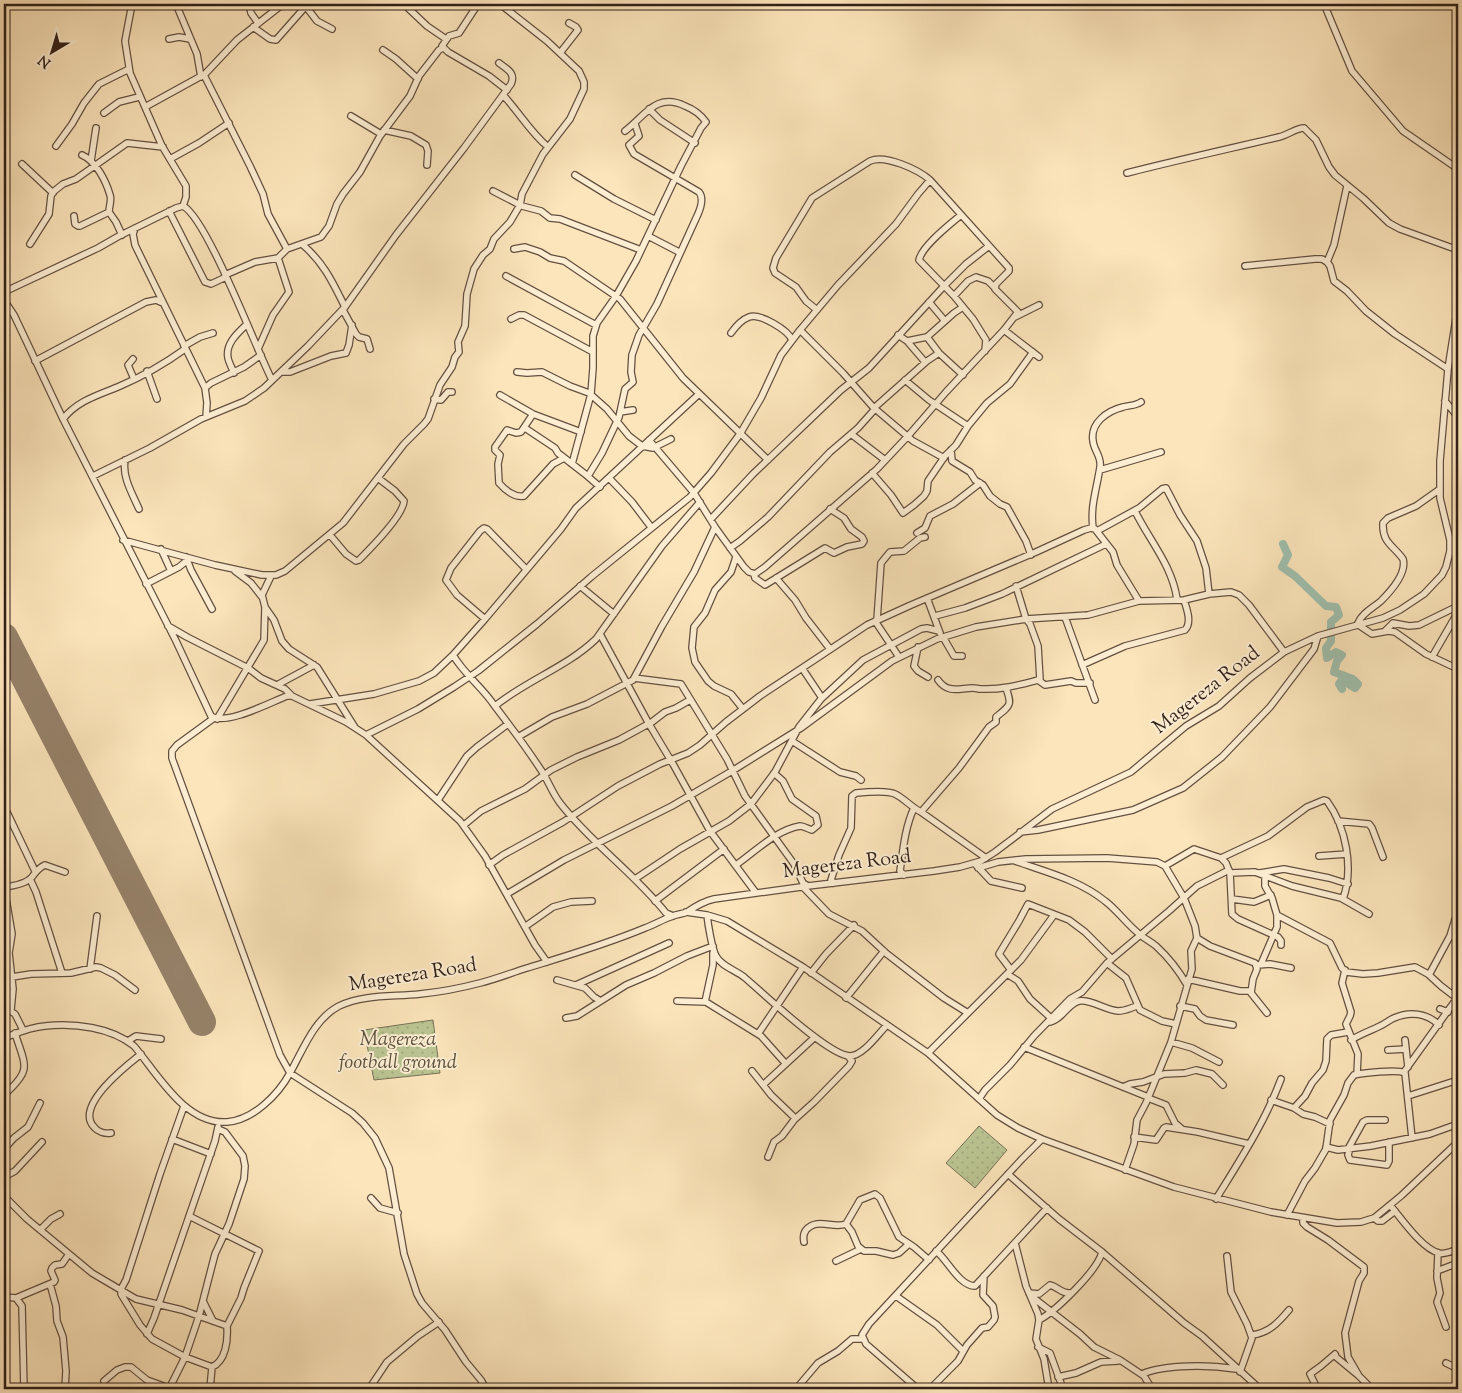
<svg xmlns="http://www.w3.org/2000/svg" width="1462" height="1393" font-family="'Sorts Mill Goudy',serif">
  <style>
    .grass { fill: url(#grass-dots); stroke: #767256 }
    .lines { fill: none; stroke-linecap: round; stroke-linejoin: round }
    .river { stroke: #9fbfad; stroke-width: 8 }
    .runway { stroke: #96826a; stroke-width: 28 }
    .minor-casing { stroke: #635041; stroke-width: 8 }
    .minor { stroke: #fdeed3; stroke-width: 5.5 }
    .labels { text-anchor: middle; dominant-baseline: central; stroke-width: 4; stroke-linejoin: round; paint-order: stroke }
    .street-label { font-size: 20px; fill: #301f18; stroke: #fdeed3 }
    .park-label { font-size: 20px; font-style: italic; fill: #5a513d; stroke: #fdeed3 }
  </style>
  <defs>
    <pattern id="grass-dots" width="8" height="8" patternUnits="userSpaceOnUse" patternTransform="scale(1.25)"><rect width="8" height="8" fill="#bbc593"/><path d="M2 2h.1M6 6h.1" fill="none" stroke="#a1a97e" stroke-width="1.8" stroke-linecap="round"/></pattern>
  </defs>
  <rect width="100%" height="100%" fill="#fce5bb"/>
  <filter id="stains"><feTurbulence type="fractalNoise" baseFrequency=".004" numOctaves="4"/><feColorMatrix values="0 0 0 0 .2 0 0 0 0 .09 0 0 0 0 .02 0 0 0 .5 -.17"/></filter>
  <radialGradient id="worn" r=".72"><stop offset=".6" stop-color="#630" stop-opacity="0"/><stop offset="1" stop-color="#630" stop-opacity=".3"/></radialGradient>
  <path class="grass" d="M433,1020L440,1073L374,1080L364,1030Z
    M979,1126L1007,1150L975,1188L946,1163Z"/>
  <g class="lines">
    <path class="river" d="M1283,544L1288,555L1282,567L1295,576L1326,606L1336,607L1339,615L1331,622V641L1326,648L1327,658L1336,652L1342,655L1337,661L1334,672L1353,679L1358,684L1355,688L1342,680L1339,684L1342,689"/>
    <path class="runway" d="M4,637L202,1022"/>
    <defs>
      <path id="minor" d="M132,4L125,41L130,73L162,146L186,186V197L183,206
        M176,4L197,54L201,77
        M249,4L251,13L258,23
        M304,4L317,21L332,29
        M408,4V8L427,26L446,39
        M478,4L459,33L449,36L442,46L448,52L489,76L507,90
        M1324,4L1352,71L1403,131L1458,169
        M253,27L270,39L276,40L306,6
        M169,39L179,37L190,39
        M383,50L396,59L418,79
        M560,53L578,30L576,27L569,23
        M204,75L250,166L263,194L268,214L287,249
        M503,95C519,112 530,132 548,147
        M145,107L205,74L237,40L283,4
        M649,109L660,120L695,143
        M104,113L119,102L139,97
        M351,116L381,134
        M384,130L411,136L426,145L428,151L427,165
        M56,146L72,124L84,103L99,84L129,69
        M82,155C96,161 106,181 110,195C112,200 109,206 109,212L116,222L122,235
        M170,159L199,143L229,123
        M91,161L96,128
        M22,164L53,193
        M1127,173C1178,160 1228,149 1279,137C1288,135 1296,128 1304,128L1316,140L1329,167L1335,175L1363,198L1389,223L1400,229L1458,250
        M575,175L614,199L656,220
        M493,191L522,206L541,211L550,218L560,219L641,250
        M169,211L205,282L211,284L226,277
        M961,215C949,225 922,246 919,260L954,296L973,319L986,340L985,351
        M74,216L75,224L78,226H80L109,212
        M135,228L133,234L135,245L205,388L207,403L206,417
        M648,236L679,252
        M30,244L49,214L51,196L53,192L63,184L76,179L127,143L163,147
        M303,245C324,263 333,283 345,307
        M514,249L525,247L540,252L550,258L564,261L620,299L683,378L768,460
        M1327,262L1334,245L1347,186
        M1245,266L1315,259H1322L1327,262L1330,266L1334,281L1347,291L1366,311L1395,334L1448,369
        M225,275L255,262L278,258L287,249L321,237L329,226L337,204L343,194L360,172L380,136L410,96L419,76L439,50L443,48
        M506,276L596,325
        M4,292L98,248L119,236L176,208L183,206C207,218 256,349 272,380
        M954,296L968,281L976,277L988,281L994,287
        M4,300L14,315L63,419L176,641L211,716C226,726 271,702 287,696H292L346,722L366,735L460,821L485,856L535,945L547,962
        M929,302L945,321
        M343,310L356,334L359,337L367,339L370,349
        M1015,317L1039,305
        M511,319L519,315H524L593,352
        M800,330L843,373L873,407L913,441L944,458
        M1004,330L1039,357
        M731,333C736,326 741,320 749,317C760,313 788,330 792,340
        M898,335L907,341L925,362
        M927,337L939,353L963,375
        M907,341L927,337L954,313L963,307
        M184,346L200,337L213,333
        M258,349L273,315L289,292L278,258
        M133,359L128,365L134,379
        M35,361L146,302L156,300L163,303
        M147,371L157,399
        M281,372H290L331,356L346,353L349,345L352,325
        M517,372L527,373L542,372L570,386L589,393L607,409L629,436L642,446L653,448L671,439
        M234,373C232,368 229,363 228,358C225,343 239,332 247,324
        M905,380L929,400L968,426
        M205,388L211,383L244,367L261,355
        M500,395L533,414L581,432
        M434,399L441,400L448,392H452
        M1445,401L1458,417
        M874,408L927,361L939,353
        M620,412L633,410
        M533,414L521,432L516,433L507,430L495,447V450L500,455L498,464L499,483C505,490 515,498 524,496L553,464L564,458
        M63,419C78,400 99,395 120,386C141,377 167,362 185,349
        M525,428L555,448L558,453L585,474L600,487
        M851,434L885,460
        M649,440L694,493L715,527L744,567L749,572L755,574L765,567L877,469L908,436L946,392L1004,330L1018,312L995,289L996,284L1009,271V268L930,180C919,170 885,154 870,161L812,198L776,258L773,268L775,273L796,287L806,301L817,310
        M951,450L952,461L970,472L975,480L983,485L990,496L1000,504L1007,507L1026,541L1031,555
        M125,460C122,477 132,493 139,509
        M572,464L591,394L593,368V336L597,323L616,296L636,261L681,166L701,128L706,122C701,115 693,109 685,106C656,92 645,116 625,131
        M1100,470L1161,452
        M872,473L891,495L903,513L914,505L924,496L927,491L928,481L945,456L956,445L968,426L987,403L1010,384L1033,352
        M93,476L150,448L201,419L245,401L264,388L308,346L345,307L396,235L464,148L511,84C516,73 507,69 499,63
        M588,476L602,453L619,417L625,389L633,382L631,372L632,355L639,335L657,304L698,214C701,207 704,198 699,192L634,154L629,145L639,136L635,124
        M609,478L632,502L651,527
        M1440,489L1416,506L1388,518L1383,523C1382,543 1393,545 1403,559C1407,573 1391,591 1381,601C1373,608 1362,613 1358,623L1360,626L1372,634L1388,631L1395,632L1426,654L1458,669
        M1135,511C1149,540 1172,565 1177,599
        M711,519L753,474L841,390L869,368L944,286L966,264L989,246
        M1093,528C1090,506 1097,488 1100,467C1102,457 1094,451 1093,441C1090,423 1107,411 1123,407C1130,405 1135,406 1141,402
        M1097,531L1139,508L1162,489L1166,488L1180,515L1197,541L1206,568L1209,594
        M917,533L925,528L930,516L953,504L980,483
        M330,535L346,554L356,561L359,560C370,549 403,516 404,501L395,491L378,478
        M123,540L215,565L262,575H276L285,571L343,523L404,444L424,424L428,419L440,385L452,367L455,357L459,352L458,342L465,326L467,294L474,269L483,255L490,249L494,239L510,222L520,205L522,194L543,154L570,119L584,89V82L579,71L547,41L500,4
        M730,548L740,541L768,517L830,452L858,428L875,409
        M161,549L171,571
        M186,557L191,570L212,609
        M736,557L731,572L715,590L705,613L694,627L692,648L695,662L708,681L714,686L731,694L743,709
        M235,571L251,583L262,597
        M754,574L755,578L765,585L825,548L834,553L847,547L862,544L864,541L862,537L851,529L844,518L830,509
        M776,578L795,600L806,618L830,649
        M146,584L179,567L189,559
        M580,586L614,614
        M1016,586L1026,619L1030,624L1038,646L1040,680
        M927,598L940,633
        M265,607L274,620L282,641L289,649L317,667L354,726
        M935,616L965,608L1002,594L1106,544
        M1065,617L1095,700
        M485,619L457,595L446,580L451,568L480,531L484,528L487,529L526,569
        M877,620L881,563L890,552L904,551L920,538L925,537
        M875,621L899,657
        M168,626L187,637L248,668L261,678L285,689L292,696
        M1385,631L1393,623L1409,626L1419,625L1458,606
        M600,634L649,724L673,764L710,831L756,893
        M943,637L954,656H962
        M918,647L914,666L918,671L928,677
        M453,655C464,674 482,687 494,705C511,727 528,750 543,773C549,783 553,794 560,803C591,843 634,873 666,913L673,916
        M1432,657L1458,612
        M1082,665L1125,646L1185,630C1192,623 1187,609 1184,600
        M802,668L822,698
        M634,678L681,684L727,759L745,796L794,864L803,883L808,886L804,888L829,914L862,931L887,954L944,998L968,1013
        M938,680C948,694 959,688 973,688C976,688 978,689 981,689C1001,690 1019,685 1038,680L1045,685L1071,681L1076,683H1090
        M277,685L314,665
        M310,704L374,694L419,681L434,673L453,655L485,619L561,529L576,508L699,394
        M495,706C527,680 567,667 596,639L662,546L700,502
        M214,718L177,745L172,751V758L280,1055L290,1073L352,1113L363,1123L375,1138L389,1168L404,1254L417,1294L422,1303L445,1330L466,1362L481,1380L486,1389
        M217,719L264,640L265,607L262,595L271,576
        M366,735L418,709L454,687L478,671L537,624L591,577L690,497L711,473L740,434L761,398L781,355L800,330L838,285L896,224L918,194L930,180
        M518,737L552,717L587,704L633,680L662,626L694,572L715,527
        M792,741L840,772L856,776L861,780
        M438,800L467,756L477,747L508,724
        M4,806L35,871
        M921,812L959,768L989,727L996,722V717C1011,705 1012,705 1006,688
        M1338,821L1369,824L1372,828L1383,857
        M464,825L481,811L525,789L551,770L577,757L619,740L652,722L665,712L676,708L690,700
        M1020,832L1038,830L1133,810L1183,788L1222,757L1270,707L1314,649L1318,636
        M1319,856L1347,854
        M1221,858L1268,836L1307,807L1324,800L1327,801C1346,827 1354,868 1343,899
        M1015,861C1046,872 1079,880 1105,901C1117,910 1126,923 1138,933C1143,938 1150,941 1156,946C1168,957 1179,971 1187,985
        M489,865L503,855L563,822L618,786L660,764L688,753L700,745L726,722L760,696L867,625L911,605L1036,552L1084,530L1091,528L1095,529L1113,552L1117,565L1139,601
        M736,865C756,851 776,830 800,826C804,826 808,829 812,830L818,825L816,816L792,799L783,781L774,773
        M976,865L991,881L1022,888
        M1165,866L1194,849L1221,858L1226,863L1230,873L1232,914L1238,919L1278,937L1281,941V945
        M978,868L998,862L1026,859L1107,858L1145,861L1157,862L1165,866L1184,898L1195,926L1197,938L1191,951L1192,969L1171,1042L1146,1103L1137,1120L1134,1144L1125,1170
        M1230,873L1255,872L1292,886L1341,898L1369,914
        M1260,873L1284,869L1329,878L1348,884
        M904,875L900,871C903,850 905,827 914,808
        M1265,876V886L1272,898L1277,915L1330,943L1342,968L1346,972L1363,974L1378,973L1415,967L1428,974L1441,986L1458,999
        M30,879L36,892L62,973
        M635,879L680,849L729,821L751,804L775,772L799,727L821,699L863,660L921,629L927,628L939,631
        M834,883L831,880L839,855L851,828L852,796L856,793C866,792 887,790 895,794C905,799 911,807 921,812L986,858
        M4,887L12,934L9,953L13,989L11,1010
        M4,887C13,886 26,884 32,877C36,872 38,868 45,865L65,872
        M507,894L564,860L672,806L732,771L801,728L892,661L937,639L976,627L1026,619L1088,615L1139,601L1184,600L1209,594L1231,592L1239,595L1249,605L1284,652
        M1232,899L1254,902L1271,895
        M655,901L724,849
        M686,912L707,915L727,921L803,967L928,1053L997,1115L1018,1128L1042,1139L1174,1187L1271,1212L1337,1223L1361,1222L1374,1218L1402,1195L1458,1142
        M707,915C708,924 712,949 716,956C721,966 735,970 744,977C762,992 829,1056 850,1056C863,1056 878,1034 887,1025
        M526,926L553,907L571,902L592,901
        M1197,938L1210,946L1255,963L1257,969L1253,979L1251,993L1267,1013
        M1107,963L1126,978L1140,1010L1162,1021L1176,1024
        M1261,964L1277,927V916
        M1258,965L1270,964L1291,968
        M90,969L97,916
        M1011,970L999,954L1019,921L1028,904L1069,920L1085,932L1112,959
        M1345,970L1342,983L1351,1012L1350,1016L1346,1024L1358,1054L1357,1074
        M811,973L826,954L854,925
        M1007,974L1018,981L1030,999L1052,1019
        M1429,975L1450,936L1457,913
        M12,977L31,974L71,973L96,967L101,968L115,975L135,990
        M1188,979L1240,991H1251
        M557,980L585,988L594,997L599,1000
        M576,985L669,943
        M846,998L884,951
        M677,1001L706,1002L761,1036L786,1064
        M705,1002L713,965V953
        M1180,1006L1195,1009L1200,1016L1206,1020L1233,1025
        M4,1007L15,1014L23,1030
        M1440,1009L1448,1012
        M566,1018L577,1016L626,985L654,973L687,956L713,946
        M1050,1022C1063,1019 1067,1004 1079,1001C1090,999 1106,1010 1118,1011C1126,1011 1130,1008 1137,1006
        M758,1034L803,967
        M4,1038C17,1033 30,1027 45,1026C74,1023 111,1027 134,1046C157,1073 185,1125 227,1122C253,1120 278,1095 290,1073C303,1050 314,1019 339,1006C364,994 394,997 420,994C440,992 461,988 480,983C496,979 511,973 527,968C566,956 607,944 645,928C654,925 663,919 673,916C677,914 683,914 687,912C696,906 704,901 714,899L808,886L934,871L960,867L981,861L995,852L1052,809L1131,772L1186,726L1219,706L1250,678L1284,652L1318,636L1383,618L1400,610L1424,594L1442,575L1446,567L1450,551V540L1440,498V461L1448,369L1458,306
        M1351,1040C1361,1034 1370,1031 1380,1026C1385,1024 1389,1020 1394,1018C1410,1011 1427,1013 1439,1025
        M1405,1040L1408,1067
        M128,1041L136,1036L161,1039
        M1171,1042L1192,1048L1219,1062
        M1024,1047L1148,1097
        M1388,1050L1406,1049
        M928,1053L1021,960L1054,915
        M752,1071L771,1095L795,1118
        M1404,1072L1457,998
        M764,1084L815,1037
        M1123,1087L1130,1084L1143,1082L1164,1074L1185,1073L1196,1070L1212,1074L1223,1085
        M4,1095C33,1069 25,1066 15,1033
        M1408,1096L1458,1080
        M1148,1098L1166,1105L1175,1123L1182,1129
        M979,1099L985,1090L1010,1065L1034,1036L1070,999L1082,992L1107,963L1169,911L1197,886L1229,870
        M1271,1100L1294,1108L1303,1114L1315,1117L1330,1124
        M184,1106L160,1174L126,1280L121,1289V1294L140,1325L152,1339L185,1357L212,1367C226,1361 228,1340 227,1326
        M1294,1108L1305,1096L1312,1083L1323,1070L1326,1061L1327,1039L1331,1035L1348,1032
        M111,1133C105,1134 98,1132 94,1127C74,1106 127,1065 141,1054
        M1134,1137L1156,1140L1164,1128L1166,1127L1198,1132L1249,1144
        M172,1139L211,1154
        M1326,1147L1338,1150L1371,1146L1430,1134L1458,1124
        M1350,1148L1348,1155L1350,1160L1387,1165L1389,1161V1142
        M4,1149L14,1138L28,1127L40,1103
        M1348,1149L1363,1122L1367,1120H1385
        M768,1157L774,1142L782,1136L794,1120L814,1102L849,1066L852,1061L848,1056
        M1008,1174L1059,1219L1102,1252L1184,1323L1202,1336L1260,1389
        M4,1177L15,1171L42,1142
        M4,1196L27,1219L92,1273L136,1299L182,1310L227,1326L241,1298L244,1288L259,1251L189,1216
        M371,1198L380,1208L398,1213
        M1216,1199C1240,1160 1265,1122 1281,1079
        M1390,1205C1401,1218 1422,1249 1439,1253C1445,1255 1452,1251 1458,1249
        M1287,1215L1305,1181L1315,1168L1326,1149L1330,1120L1344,1095L1348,1083L1354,1075C1362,1073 1398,1069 1405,1073L1412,1138
        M1303,1218V1223L1307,1227L1328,1240L1364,1267V1273L1359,1281L1345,1333L1348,1357L1359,1376
        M1374,1218L1378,1221H1382L1395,1211
        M846,1224L852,1232L858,1246L864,1251H876L893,1255L899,1253L909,1244
        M40,1230L51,1219L60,1214
        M804,1242C803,1237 803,1234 806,1230C817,1217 833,1229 846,1224L860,1200L875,1194L880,1198L899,1237L914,1247L929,1260
        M1015,1243L1026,1286L1038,1314L1039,1320L1036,1339L1044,1359L1049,1389
        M936,1251C947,1259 959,1286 975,1286L1047,1208
        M1438,1253L1437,1278L1440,1293L1437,1302L1446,1327
        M1227,1256L1231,1292L1247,1324L1252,1338L1240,1372
        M836,1261L861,1249
        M1437,1271L1458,1263
        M50,1284L56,1306L57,1321L63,1337L66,1371L65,1389
        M1029,1293L1039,1294L1050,1285C1058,1287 1062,1294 1070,1293
        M896,1296L937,1325L963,1351
        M1031,1296L1080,1334L1094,1347L1120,1360L1144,1376L1152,1389
        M4,1297L16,1298L22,1306L24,1389
        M16,1298L54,1282L55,1280L51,1271L52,1268L55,1265L62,1264L69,1254
        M203,1301L213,1321
        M1039,1320C1056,1311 1098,1270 1102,1252
        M147,1334L154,1318L215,1141L218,1127
        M1251,1335C1269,1333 1278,1323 1289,1310
        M1038,1347L1050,1353L1063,1389
        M1446,1363L1458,1369
        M1142,1374C1166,1364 1210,1365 1236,1369
        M1058,1377L1076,1373L1101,1362L1118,1361
        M104,1381L117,1370L125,1367H131L147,1380L169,1388
        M1316,1386L1310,1374L1321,1366L1335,1354L1336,1357L1359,1376L1372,1389
        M169,1389L185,1357L199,1316L215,1254L229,1224L244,1179L245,1166L243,1156L225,1132L218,1129
        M210,1389L212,1367
        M369,1389L387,1362L418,1336L439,1322
        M796,1389L818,1363L838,1351L852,1339H863
        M918,1389L866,1344L862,1335L869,1324L1022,1159L1042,1139
        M930,1389L958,1361L967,1345L982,1328L988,1327L994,1320L995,1317L993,1306L983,1295L984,1276"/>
    </defs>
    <use href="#minor" class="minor-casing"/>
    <use href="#minor" class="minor"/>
  </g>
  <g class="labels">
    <g class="street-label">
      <text transform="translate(1207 691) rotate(-38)">Magereza Road</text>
      <text transform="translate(847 865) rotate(-7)">Magereza Road</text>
      <text transform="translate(413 976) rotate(-9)">Magereza Road</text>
    </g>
    <g class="park-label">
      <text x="398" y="1040">Magereza<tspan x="398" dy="23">football ground</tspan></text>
    </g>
  </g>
  <rect width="1462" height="1393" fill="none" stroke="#fce5bb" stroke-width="20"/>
  <rect x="5" y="5" width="1452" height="1383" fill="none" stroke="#301f18" stroke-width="2.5"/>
  <rect x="10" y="10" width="1442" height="1373" fill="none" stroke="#301f18"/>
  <g transform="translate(52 52) rotate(218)" stroke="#fdeed3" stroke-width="4" paint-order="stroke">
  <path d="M0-4L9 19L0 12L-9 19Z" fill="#301f18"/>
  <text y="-8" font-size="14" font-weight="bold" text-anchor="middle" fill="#301f18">N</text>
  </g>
  <rect width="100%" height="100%" filter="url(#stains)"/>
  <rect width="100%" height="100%" fill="url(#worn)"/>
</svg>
